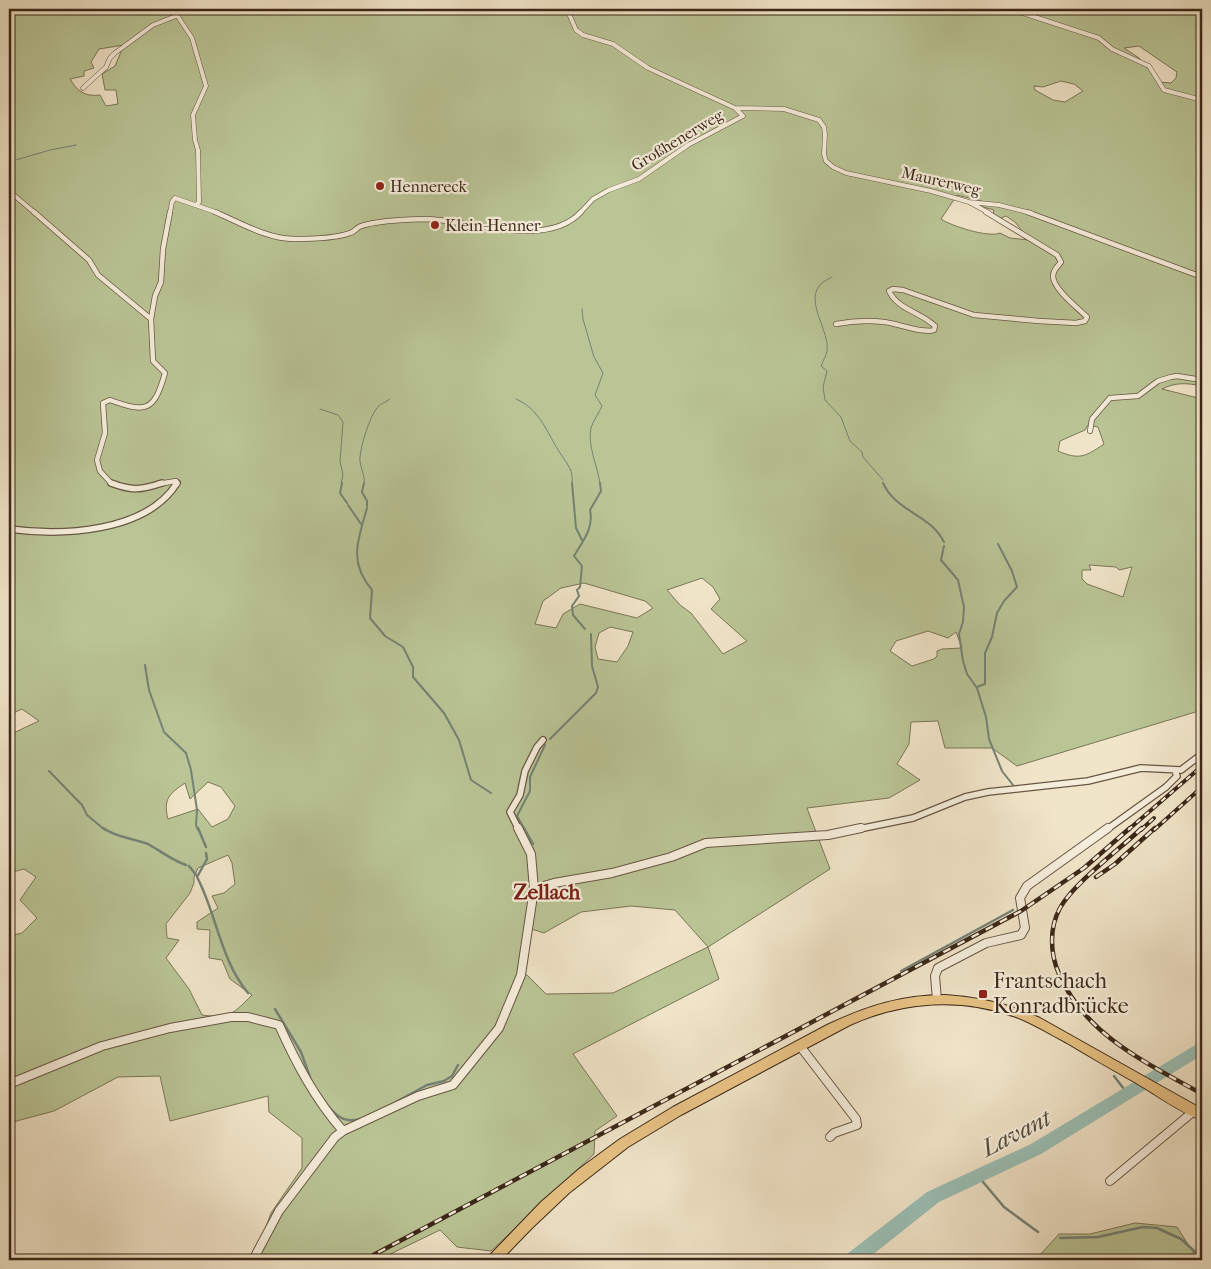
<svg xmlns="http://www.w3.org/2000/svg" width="1211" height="1269" font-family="'IM FELL French Canon',serif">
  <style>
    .green { fill: #bac596; stroke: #7a7657; fill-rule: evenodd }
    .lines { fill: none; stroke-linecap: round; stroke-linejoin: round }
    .stream-far2 { stroke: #758276; stroke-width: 1 }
    .stream-far1 { stroke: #758276; stroke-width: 2 }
    .stream { stroke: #758276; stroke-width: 2.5 }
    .river { fill: #9bbfb5; fill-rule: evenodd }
    .minor-far3-casing { stroke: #685644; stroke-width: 5 }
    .minor-far2-casing { stroke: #685644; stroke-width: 6 }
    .minor-far1-casing { stroke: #685644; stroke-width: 8 }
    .minor-casing { stroke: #685644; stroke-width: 10 }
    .primary-casing { stroke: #3b2718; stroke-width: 2 }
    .minor-far3 { stroke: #f6eedc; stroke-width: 4 }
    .minor-far2 { stroke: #f6eedc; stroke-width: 4.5 }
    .minor-far1 { stroke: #f6eedc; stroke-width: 5.5 }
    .minor { stroke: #f6eedc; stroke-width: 8 }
    .primary { fill: #e8c284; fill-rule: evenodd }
    .rail-far2-casing { stroke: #3b2718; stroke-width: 2.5 }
    .rail-far1-casing { stroke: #3b2718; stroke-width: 4 }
    .rail-casing { stroke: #3b2718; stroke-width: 4.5 }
    .rail-far2 { stroke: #f6eedc; stroke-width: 1; stroke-dasharray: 4; stroke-linecap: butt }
    .rail-far1 { stroke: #f6eedc; stroke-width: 2; stroke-dasharray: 5.5; stroke-linecap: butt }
    .rail { stroke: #f6eedc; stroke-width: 2.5; stroke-dasharray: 8; stroke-linecap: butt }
    .poi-dot { fill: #8f2418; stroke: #f6eedc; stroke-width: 2 }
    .labels { text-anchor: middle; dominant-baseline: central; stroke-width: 4.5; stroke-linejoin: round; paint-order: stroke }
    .far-street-label { font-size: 16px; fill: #3b2718; stroke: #f6eedc }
    .far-poi-label { font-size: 16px; fill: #3b2718; stroke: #f6eedc; text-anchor: start }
    .quarter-label { font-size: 21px; font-weight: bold; fill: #7a1f14; stroke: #f6eedc }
    .near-poi-label { font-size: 22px; fill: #3b2718; stroke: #f6eedc; text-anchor: start }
    .near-water-label { font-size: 24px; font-style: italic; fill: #534d3f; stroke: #f6eedc }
  </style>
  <rect width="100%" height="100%" fill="#f1e5c9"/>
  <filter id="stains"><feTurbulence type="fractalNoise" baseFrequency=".004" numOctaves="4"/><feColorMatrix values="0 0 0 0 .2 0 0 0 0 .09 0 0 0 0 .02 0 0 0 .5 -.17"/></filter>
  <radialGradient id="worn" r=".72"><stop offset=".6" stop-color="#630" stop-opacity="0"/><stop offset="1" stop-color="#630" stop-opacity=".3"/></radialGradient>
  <path class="green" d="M9,9H1202V386C1187,383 1176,382 1162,389L1202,399V710L1017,766L992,748H945L938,721L911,722L909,744L897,764L920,780L889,798L807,808L830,869L708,947L719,979L573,1054L617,1116L595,1131L594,1154L491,1251L457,1247L440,1230L378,1260H254L271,1213L302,1168V1138L269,1112L268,1096L170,1121L160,1076L118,1077L54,1111L9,1123V936L22,933L37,918L20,900L36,877L24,869L9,873V735L39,721L22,709L9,715ZM124,45L115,66L102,74L105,90H116L118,104L106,106L100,95C85,97 77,91 70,79L84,76V71L94,68L91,62L99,49ZM1139,46L1177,72L1176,78L1171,83L1159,82L1139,58L1124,48ZM1061,81L1074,84L1083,91L1065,102L1053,100L1035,90L1034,86L1043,87ZM957,195L985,202L972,204L994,210L993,215L1001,218L1006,216L1015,222L1029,240L1010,238L1000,233C989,238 951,226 941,219ZM1088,425L1098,427L1104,444C1085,457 1079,460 1058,451L1060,441L1085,430ZM1089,565L1116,567L1119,570L1132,567L1123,597L1087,584L1082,579V570H1091ZM702,578L713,587L720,599L711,609L747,641L723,654L691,613L680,605L667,590ZM584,583L645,601L653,608L637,618L580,604L563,614L556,628L535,624L543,601L561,588ZM610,627L633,632L628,646L617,662L598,659L595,647L599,633ZM928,631L948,638L956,632L962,648L942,649L937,651V656L934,659L912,666L890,651L896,641ZM208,782L221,787L235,806L228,819L212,827L198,809L168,819C163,799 169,794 185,783L190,799ZM228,855L232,863L235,884L224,893L212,896L218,908L197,922V929L210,930L209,958L222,960L230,979L252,995C234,1013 230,1019 202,1015L189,989L166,958L179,940L167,938L166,924L190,893L194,883V877L198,868ZM631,906L675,910L708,947L613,993L546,994L519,967L525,927L544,933L581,912Z
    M1135,1223L1177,1227L1198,1260H1022L1039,1256L1059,1234H1090Z"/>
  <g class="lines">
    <path class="stream-far2" d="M593,10L601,9
      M9,162L50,150L76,145
      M832,277C828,279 821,283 819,286C806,304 830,332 827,351C826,356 823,361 821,366L827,371L823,387L825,400L841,417L850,441L862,452L863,457L883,480
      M582,309L583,319L594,357L603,373L595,395L602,406C599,413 593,421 591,428C587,445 598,467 600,484
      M516,399C540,409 547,433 560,453C567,464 574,470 572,484
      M320,409L338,415L343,422L340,461L343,475L341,484
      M364,484C366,475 359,467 360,457C361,445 369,418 377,408C380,404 386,402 390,399"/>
    <path class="stream-far1" d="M342,483L340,493L347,503
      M364,483L362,492L367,501V506
      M572,483L576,528L582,540
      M883,483C896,512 930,514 944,542
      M348,505L361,524
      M367,508C358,540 348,562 372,590L370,618L385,636L403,647L413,667V677L444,713L459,740L471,780L491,793
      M944,546L941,560L958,580L964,607L963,622L959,634L963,661L967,674L977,688L986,717L989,739L1002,771L1013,785
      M585,629L573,615L572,606L579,596L577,590L580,587L582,566L574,556C583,541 594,528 590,510L601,491L600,483
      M145,665L149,690L164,732L186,753L191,770L197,810L196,825L198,830
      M977,687L985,684V653L992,637L997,613L1004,601L1017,587L1012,571L998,544
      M550,739L596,693L598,687L592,666L591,634
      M49,771L82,805L87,815L105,830
      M525,830L517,816L530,791V777L545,745"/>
    <path class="stream" d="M103,828C117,838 133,838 148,844C161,851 171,860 186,865
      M198,828L206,847
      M524,828L533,844
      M206,853L207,859L197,877C217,915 220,959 248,993
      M189,866L197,876
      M901,971L1013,910
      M275,1009L301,1052L311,1080
      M1114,1076L1127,1093
      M324,1101C334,1114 343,1124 360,1119
      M394,1103L427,1085L444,1081L452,1076L458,1065
      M978,1176L1004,1207L1038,1232
      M1060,1238L1098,1237L1143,1227L1157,1228L1181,1239L1202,1258"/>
    <path class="river" d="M1202,1041V1055L1041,1154L939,1202L866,1260H845L847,1254L927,1192L1031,1144Z"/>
    <defs>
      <path id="minor-far3" d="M173,9L192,38L206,86L193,115L195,140L198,150L199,202L196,205
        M567,9L576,30L583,35L613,44L648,68L735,108L743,116L688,145L639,179L609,190L593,199L580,213
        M1010,9L1099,38L1112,49L1149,66L1164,90L1202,100
        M83,88L106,67L110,58L115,53L153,25L176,16
        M735,108L784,109L819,120L824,127L825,134L824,154L826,161L833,167L846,173L931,191L969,202L999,205L1031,213
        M9,191L35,213
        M969,202L989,213
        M170,213L172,202L175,198L218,213"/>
      <path id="minor-far2" d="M34,212L89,260L98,275L151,319
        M215,212C239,222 267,239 294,239C308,239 337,238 350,233C354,232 356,229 359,227C371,221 413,219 427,219C471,221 547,249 581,212
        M1027,212L1202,277
        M836,324C852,321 868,320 884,322C896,323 924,334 934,330L935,326C921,312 898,310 889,291L893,289L903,290L974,315L1039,321L1076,323L1085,321L1087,317C1078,308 1053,289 1053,276C1053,270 1058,266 1061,262L1057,255L986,212
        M1090,431L1092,419L1110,398L1138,396L1158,381L1171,377L1177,376L1202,380
        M115,484L111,483L100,471L97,460L105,433L103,403L110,400C146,413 154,412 165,373L153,361L151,319L155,296L161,282L163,249L170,212
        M158,484L176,481L177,484"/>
      <path id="minor-far1" d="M111,483C132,491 141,490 162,483
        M9,529C61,536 146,533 177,483
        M519,830L510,812L520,795L525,771L537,747L543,740
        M854,830L913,818L965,797L988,792L1088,781L1141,768L1181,770L1202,754
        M1106,830L1166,787L1177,776L1175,771"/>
      <path id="minor" d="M534,889L554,883L612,873L671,857L706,843L828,835L861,828
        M937,1000L935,976L938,968L986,943L1021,935L1025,928L1020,898L1027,886L1108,828
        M800,1046L856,1119L857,1125L834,1133L830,1137
        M9,1084L102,1046L170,1028L231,1017H248L279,1025C296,1063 315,1099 343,1131
        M1110,1181L1194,1111
        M253,1260L279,1211L335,1137L343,1131L418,1096L453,1085L499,1028L521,975L534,889L531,854L518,828"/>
      <path id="primary" d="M945,995C978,997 1010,1004 1040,1018L1202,1109V1120C1182,1114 1155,1094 1136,1083C1113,1070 1090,1057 1067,1043C1050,1034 1034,1024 1016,1017C961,997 903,1001 850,1025L681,1115L628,1147L569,1193L532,1228L501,1260H487L489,1256L541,1202L579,1169L620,1139L673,1107L827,1025C867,1006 901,995 945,995Z"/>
    </defs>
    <use href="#minor-far3" class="minor-far3-casing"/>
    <use href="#minor-far2" class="minor-far2-casing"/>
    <use href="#minor-far1" class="minor-far1-casing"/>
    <use href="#minor" class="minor-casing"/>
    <use href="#primary" class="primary-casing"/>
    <use href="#minor-far3" class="minor-far3"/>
    <use href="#minor-far2" class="minor-far2"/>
    <use href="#minor-far1" class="minor-far1"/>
    <use href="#minor" class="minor"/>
    <use href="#primary" class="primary"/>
    <defs>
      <path id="rail-far2" d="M1195,9L1202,13"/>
      <path id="rail-far1" d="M1128,830L1202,766
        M1141,830L1154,818
        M1154,830L1202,787"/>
      <path id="rail" d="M1142,828C1120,849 1074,883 1060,908C1049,928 1050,953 1059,974C1085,1035 1147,1063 1202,1094
        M1096,877L1115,864L1155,828
        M364,1260L1021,911L1084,868L1130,828"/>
    </defs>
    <use href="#rail-far2" class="rail-far2-casing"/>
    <use href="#rail-far1" class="rail-far1-casing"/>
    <use href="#rail" class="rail-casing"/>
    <use href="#rail-far2" class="rail-far2"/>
    <use href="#rail-far1" class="rail-far1"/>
    <use href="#rail" class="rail"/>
  </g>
  <g class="poi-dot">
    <circle cx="380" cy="186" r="5"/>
    <circle cx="435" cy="225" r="5"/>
    <rect x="978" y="989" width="10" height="10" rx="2.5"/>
  </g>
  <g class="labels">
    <g class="far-street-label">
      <text transform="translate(677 140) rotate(-31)">Großhenerweg</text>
      <text transform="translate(941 181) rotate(13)">Maurerweg</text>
    </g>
    <g class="far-poi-label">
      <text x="390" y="186">Hennereck</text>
      <text x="445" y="225">Klein-Henner</text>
    </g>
    <g class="quarter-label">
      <text x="547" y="892">Zellach</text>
    </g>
    <g class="near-poi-label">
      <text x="993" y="981">Frantschach<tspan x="993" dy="25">Konradbrücke</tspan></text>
    </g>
    <g class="near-water-label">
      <text transform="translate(1016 1133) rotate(-27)">Lavant</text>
    </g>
  </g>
  <rect width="1211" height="1269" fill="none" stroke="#f1e5c9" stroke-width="30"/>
  <rect x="10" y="10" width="1191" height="1249" fill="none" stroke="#3b2718" stroke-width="2.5"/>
  <rect x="15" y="15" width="1181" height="1239" fill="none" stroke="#3b2718"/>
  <rect width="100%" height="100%" filter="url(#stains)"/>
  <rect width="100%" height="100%" fill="url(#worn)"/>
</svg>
